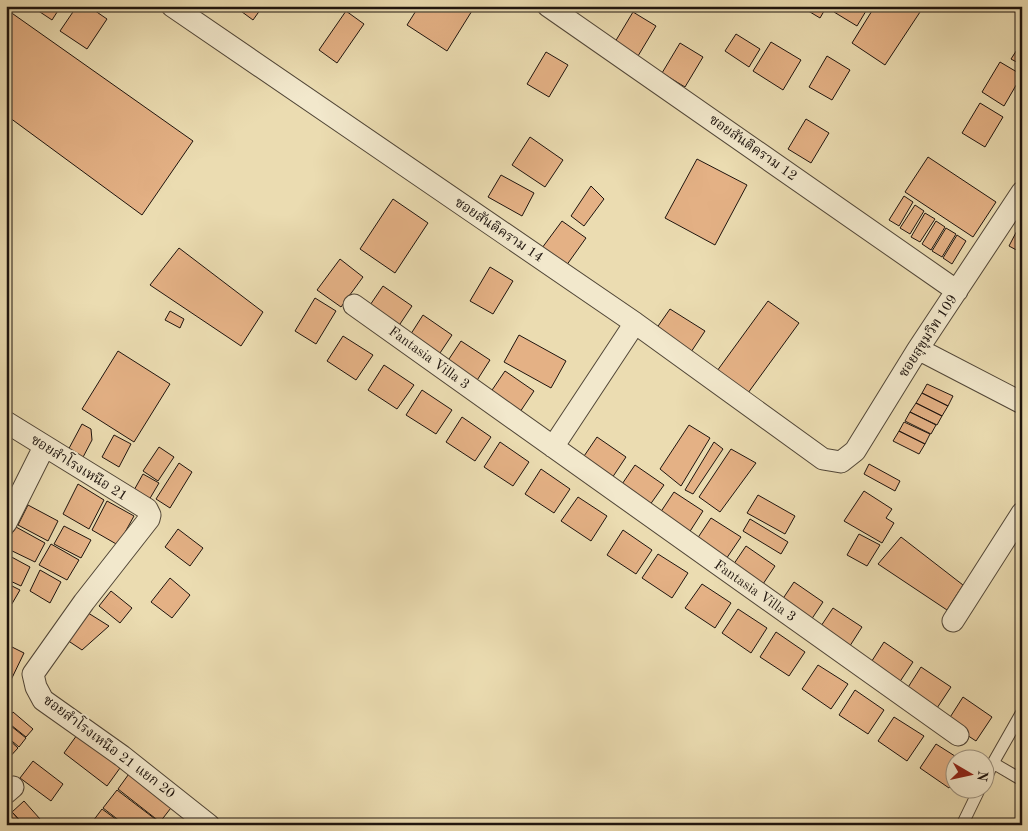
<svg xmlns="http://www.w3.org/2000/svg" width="1028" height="831" font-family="'Old Standard TT','Noto Serif Thai',serif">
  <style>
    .building { fill: #e4b185; stroke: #1e140e }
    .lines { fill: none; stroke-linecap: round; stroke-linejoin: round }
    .lane-casing { stroke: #514637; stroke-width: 13 }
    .street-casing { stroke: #514637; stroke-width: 23 }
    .lane { stroke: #f2e8cc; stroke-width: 11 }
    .street { stroke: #f2e8cc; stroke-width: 21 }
    .labels { text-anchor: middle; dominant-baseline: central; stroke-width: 4; stroke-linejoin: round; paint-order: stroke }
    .street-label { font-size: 14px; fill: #1e140e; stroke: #f2e8cc }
  </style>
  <rect width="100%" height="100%" fill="#ebdcb1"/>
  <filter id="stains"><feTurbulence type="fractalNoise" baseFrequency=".004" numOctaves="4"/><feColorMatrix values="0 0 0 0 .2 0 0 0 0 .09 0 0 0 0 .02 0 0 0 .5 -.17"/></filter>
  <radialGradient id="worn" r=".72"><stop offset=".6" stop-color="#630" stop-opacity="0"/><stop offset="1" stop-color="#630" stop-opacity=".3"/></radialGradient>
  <path class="building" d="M31,6H61L52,20Z
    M77,6H88L107,19L87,49L60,31Z
    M234,6H263L253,20Z
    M419,6H475L447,51L407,25Z
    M800,6H827L820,18Z
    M837,6H869L857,26L834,12Z
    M875,6H924L885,65L852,43Z
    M6,9L193,141L142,215L6,115Z
    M346,11L364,24L337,63L319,50Z
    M633,12L656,26L638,56L615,42Z
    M736,34L760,49L749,67L725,51Z
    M771,42L801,60L783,90L753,71Z
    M1022,42V65L1011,59Z
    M680,43L703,57L685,87L662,73Z
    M546,52L568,65L549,97L527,84Z
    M827,56L850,70L832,100L809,87Z
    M1000,62L1022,75L1004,106L982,92Z
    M980,103L1003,117L985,147L962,133Z
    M806,119L829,133L811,163L788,149Z
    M530,137L563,160L545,187L512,165Z
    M928,157L996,202L973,237L905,192Z
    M697,159L747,185L715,245L665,218Z
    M501,175L534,193L522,216L488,197Z
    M591,186L604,199L584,226L571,216Z
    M904,196L913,202L899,226L889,220Z
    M393,199L428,223L395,273L360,249Z
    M915,205L924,211L910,234L900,228Z
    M925,213L935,219L920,242L911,237Z
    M562,221L586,238L566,266L542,248Z
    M936,221L945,227L931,250L922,244Z
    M1022,221V253L1009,246Z
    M946,228L956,234L942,257L932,251Z
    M957,235L966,241L952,264L943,258Z
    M179,248L263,312L241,346L150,285Z
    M340,259L363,277L341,307L317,290Z
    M490,267L513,281L493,314L470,301Z
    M383,286L412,306L396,330L366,311Z
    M315,298L336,311L316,344L295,331Z
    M768,301L799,323L748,393L717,371Z
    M670,309L705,331L691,352L656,329Z
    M170,311L184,319L180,328L165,320Z
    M423,315L452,335L436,359L407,340Z
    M519,335L566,361L551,388L504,362Z
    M343,336L373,355L356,380L327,361Z
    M461,341L490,360L474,385L445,365Z
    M118,351L170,384L134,442L82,409Z
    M384,365L414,385L397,409L368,390Z
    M505,371L534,391L518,415L488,396Z
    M927,384L953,396L948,406L922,393Z
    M422,390L452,410L436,434L406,415Z
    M922,393L948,406L942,416L916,403Z
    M916,403L942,416L937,425L910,412Z
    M910,412L936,425L931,434L905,421Z
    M462,417L491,437L475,461L446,442Z
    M904,422L930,434L925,444L899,431Z
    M82,424L91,429L92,440L81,461L66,454Z
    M689,425L710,438L681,486L660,469Z
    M899,431L925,444L919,454L893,441Z
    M114,435L131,444L119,467L102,457Z
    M597,437L626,457L610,481L580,462Z
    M500,442L529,462L513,486L484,467Z
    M714,442L723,449L693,494L685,490Z
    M159,447L174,457L158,481L143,471Z
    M731,449L756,463L720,512L699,497Z
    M179,463L192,472L170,508L156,499Z
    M869,464L900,481L895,491L864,474Z
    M635,465L664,485L647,509L618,490Z
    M541,469L570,489L554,513L525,494Z
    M143,474L159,483L149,500L133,492Z
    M78,484L104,500L89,529L63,514Z
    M864,491L892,509L886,518L894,523L882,543L844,521Z
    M674,492L703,511L687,536L658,516Z
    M758,495L795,516L785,534L747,513Z
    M578,497L607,516L591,541L561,521Z
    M107,501L134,516L118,545L92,530Z
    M28,505L58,521L48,541L18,525Z
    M711,518L741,537L724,562L695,542Z
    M750,519L788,542L781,554L743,531Z
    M64,526L91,540L81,558L54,544Z
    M16,527L45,543L35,562L6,548V543Z
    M178,529L203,548L190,566L165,547Z
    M623,530L652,550L636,574L607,555Z
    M859,534L880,545L867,566L847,555Z
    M901,537L963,585L947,610L878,564Z
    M51,544L79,560L67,580L39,565Z
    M746,546L775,566L759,590L729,571Z
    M6,554L30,567L21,586L6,579Z
    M658,554L688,573L672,598L642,578Z
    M40,570L61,582L50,603L30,591Z
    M170,578L190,595L172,618L151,602Z
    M794,582L823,602L807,626L778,606Z
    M6,583L20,590L6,614Z
    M702,584L731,603L715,628L685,608Z
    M111,591L132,608L120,623L99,606Z
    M833,608L862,627L846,652L817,632Z
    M738,609L767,628L751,653L722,633Z
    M85,611L109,626L82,650L67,640Z
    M776,632L805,652L789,676L760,657Z
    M884,642L913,662L897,686L868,667Z
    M6,644L24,653L10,682L6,680Z
    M818,665L848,684L831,709L802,689Z
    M921,667L951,687L935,711L905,692Z
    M855,690L884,710L868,734L839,715Z
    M963,697L992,717L976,741L947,722Z
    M13,712L33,729L26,737L6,721Z
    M894,717L924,736L907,761L878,741Z
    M6,722L26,738L19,747L6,736Z
    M77,735L120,768L107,786L64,753Z
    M6,737L18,748L6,761Z
    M936,744L958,758H956V779L949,788L920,768Z
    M33,761L63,784L51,801L20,778Z
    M131,771L174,804L160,822L118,789Z
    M117,790L159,822L158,825H125L103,808Z
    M24,801L40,819L33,825H24L12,812Z
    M102,809L124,825H90Z
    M12,812L24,825H6V817Z"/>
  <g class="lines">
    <defs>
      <path id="lane" d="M1022,712L993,763L1022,780
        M986,778L993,763
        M962,825L980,788"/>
      <path id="street" d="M172,6L635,323L823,459L841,462L855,451L918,349L1022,192
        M548,6L957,291
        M354,305L958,735
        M918,349L1022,403
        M6,422L147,509L150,515L149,519L84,602L33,674L36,687L43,700L122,756L209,825
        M553,447L635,323
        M6,523L44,447
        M953,621L1022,513
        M6,793L13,787"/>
    </defs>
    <use href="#lane" class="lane-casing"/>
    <use href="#street" class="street-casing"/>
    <use href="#lane" class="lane"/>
    <use href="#street" class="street"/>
  </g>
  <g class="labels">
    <g class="street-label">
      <text transform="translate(753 148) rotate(35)">ซอยสันติคราม 12</text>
      <text transform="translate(499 230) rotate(34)">ซอยสันติคราม 14</text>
      <text transform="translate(928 336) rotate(-57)">ซอยสุขุมวิท 109</text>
      <text transform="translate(429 358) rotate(36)">Fantasia Villa 3</text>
      <text transform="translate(79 468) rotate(32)">ซอยสำโรงเหนือ 21</text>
      <text transform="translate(755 591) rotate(35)">Fantasia Villa 3</text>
      <text transform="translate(109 747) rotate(37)">ซอยสำโรงเหนือ 21 แยก 20</text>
    </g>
  </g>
  <rect width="1028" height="831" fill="none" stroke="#ebdcb1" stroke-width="25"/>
  <rect x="8" y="8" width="1013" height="816" fill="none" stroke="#1e140e" stroke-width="2.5"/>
  <rect x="12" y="12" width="1003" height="806" fill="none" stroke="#1e140e"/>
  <g transform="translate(970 774) rotate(99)"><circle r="24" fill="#f2e8cc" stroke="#9d9380"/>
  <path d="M0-4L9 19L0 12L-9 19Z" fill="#8f2418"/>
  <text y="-8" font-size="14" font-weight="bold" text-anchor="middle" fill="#1e140e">N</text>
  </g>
  <rect width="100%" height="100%" filter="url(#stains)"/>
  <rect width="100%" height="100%" fill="url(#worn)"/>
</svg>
